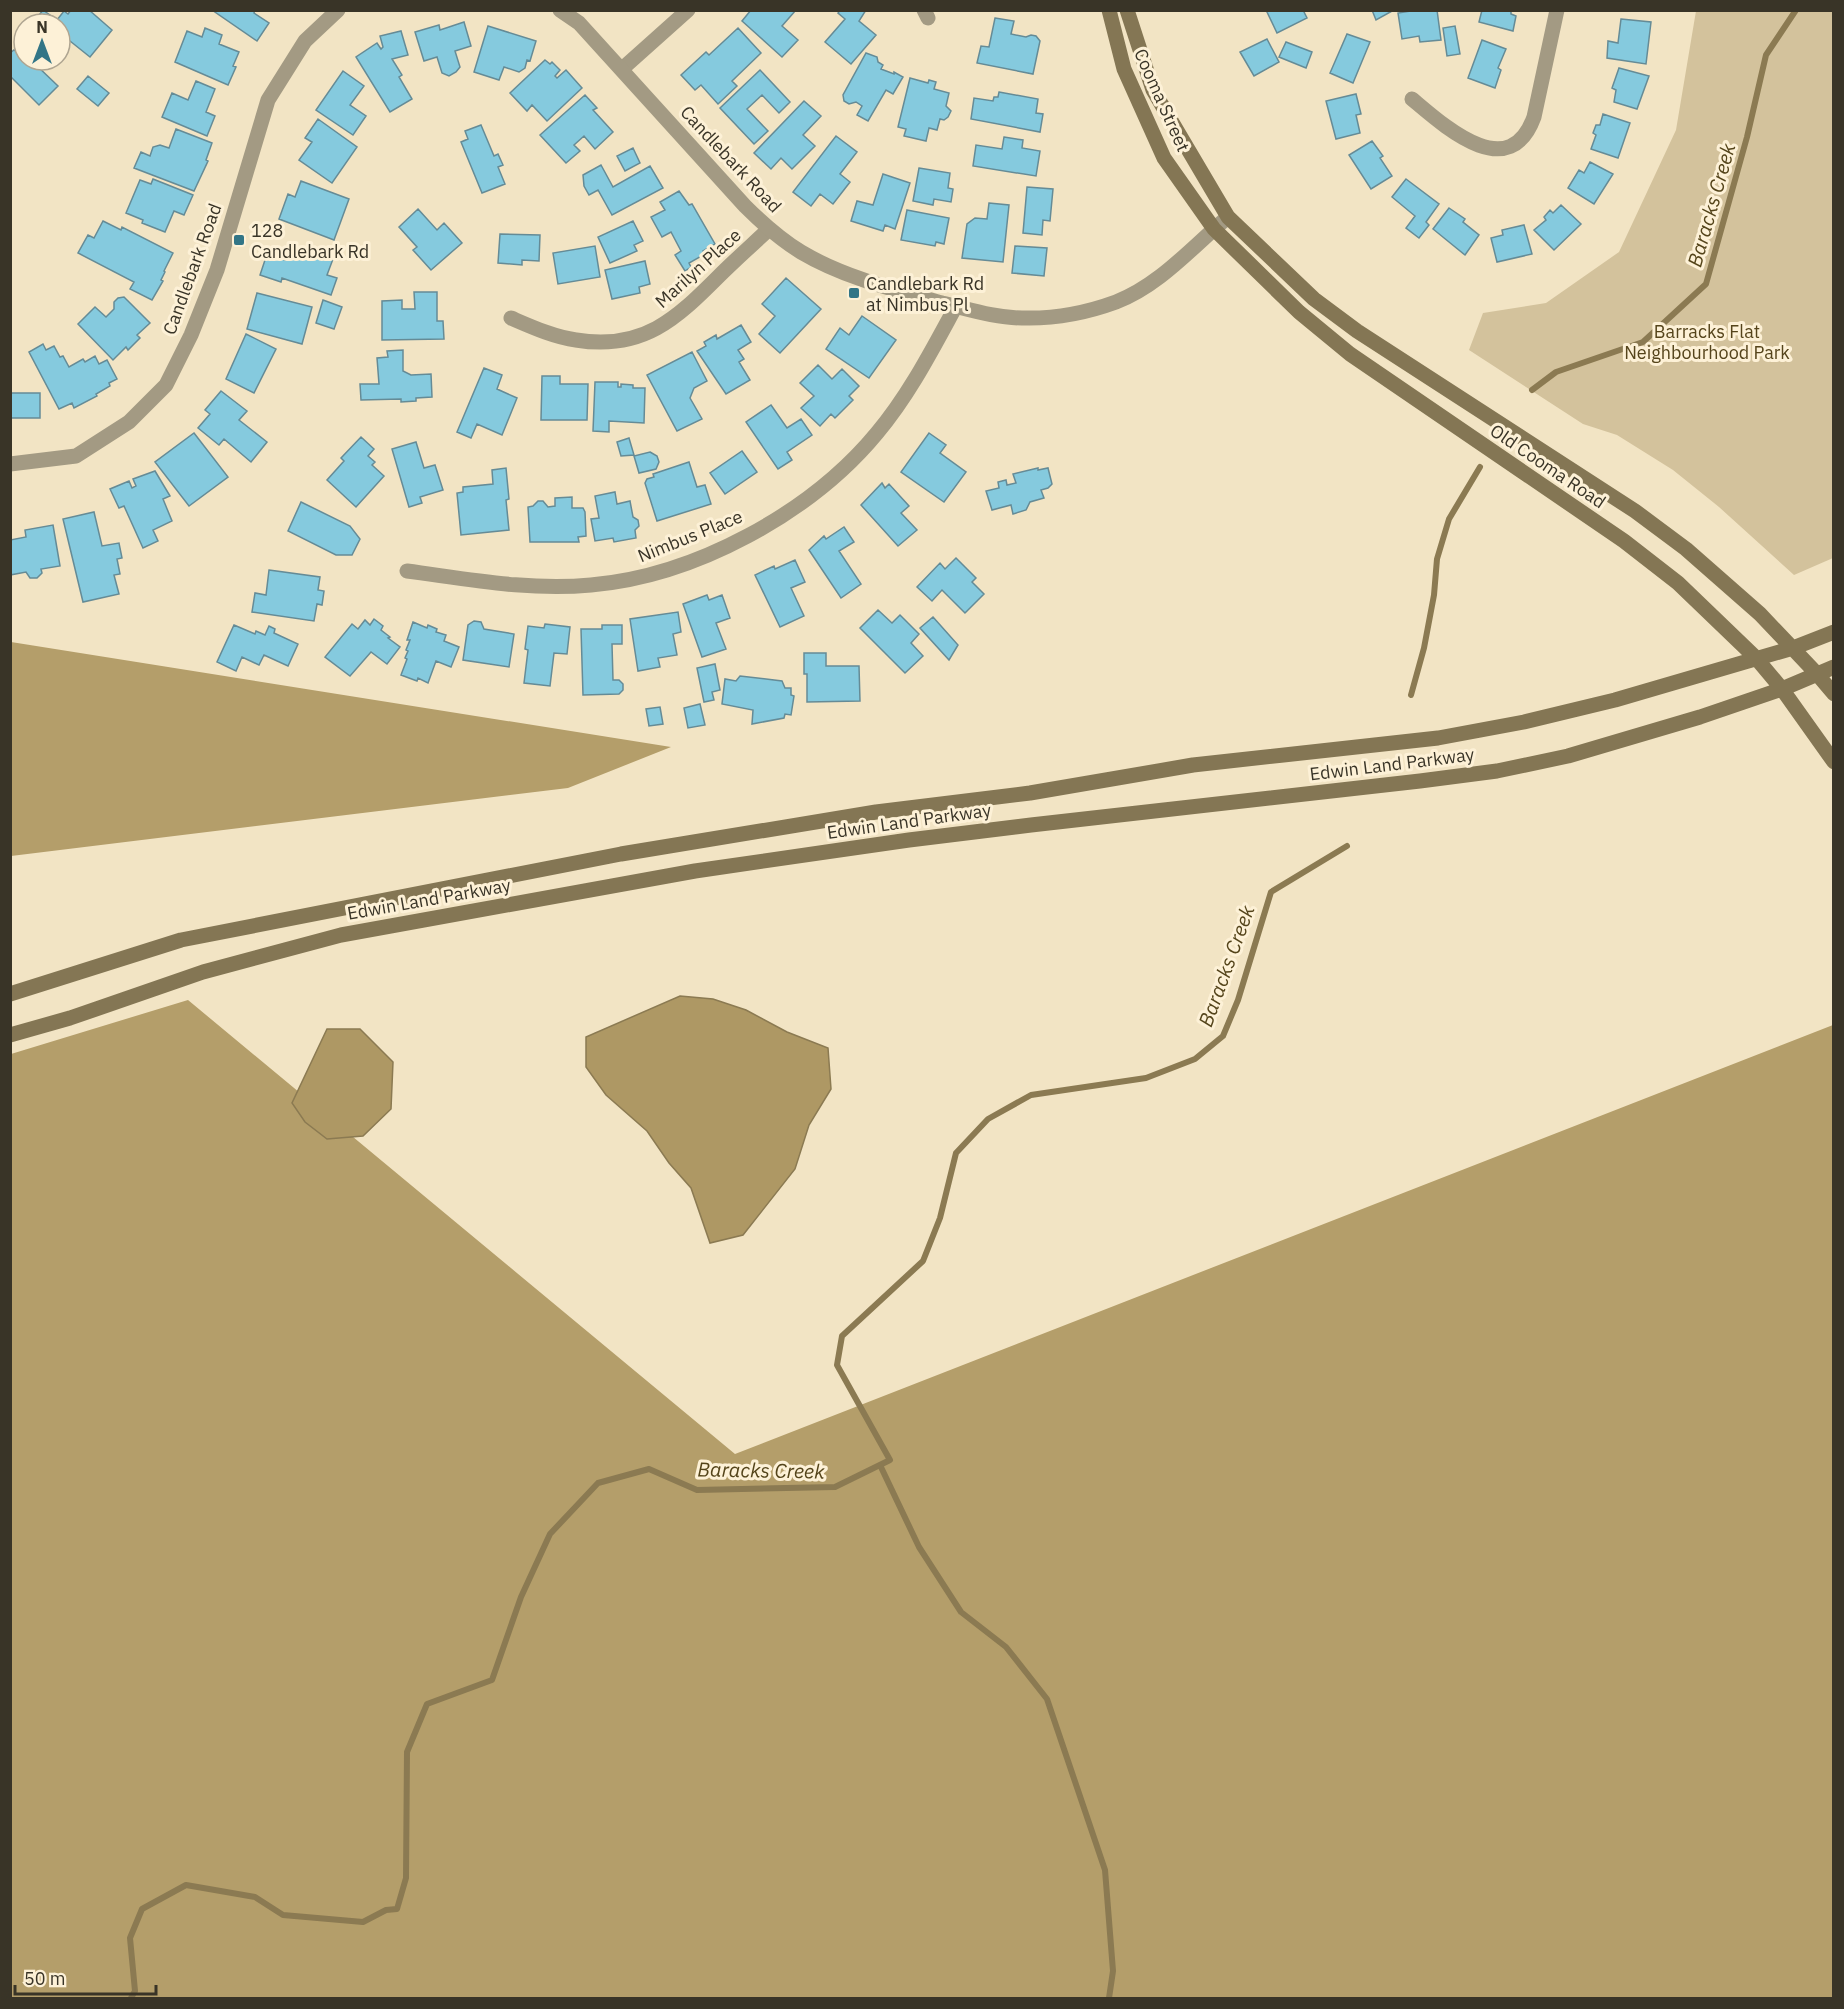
<svg xmlns="http://www.w3.org/2000/svg" width="1844" height="2009" font-family="'IBM Plex Sans',sans-serif">
  <style>
    .green { fill: #d3c29c }
    .forest { fill: #b49e6a }
    .water { fill: #ae9864; stroke: #8b7a52; stroke-width: 1.5 }
    .lines { fill: none; stroke-linecap: round; stroke-linejoin: round }
    .stream { stroke: #8b7a52; stroke-width: 6 }
    .building { fill: #85cade; stroke: #658b96; stroke-width: 1.5 }
    .minor { stroke: #a39a83; stroke-width: 15 }
    .tertiary { stroke: #a39a83; stroke-width: 15 }
    .secondary { stroke: #847654; stroke-width: 15 }
    .poi-dot { fill: #327586; stroke: #fdf1d7; stroke-width: 2 }
    .labels { text-anchor: middle; dominant-baseline: central; stroke-width: 6; stroke-linejoin: round; paint-order: stroke }
    .street-label { font-size: 18px; fill: #393427; stroke: #fdf1d7 }
    .poi-label { font-size: 18px; fill: #393427; stroke: #fdf1d7; text-anchor: start }
    .park-label { font-size: 18px; fill: #55441b; stroke: #fdf1d7 }
    .water-label { font-size: 20px; font-style: italic; fill: #54441a; stroke: #fdf1d7 }
  </style>
  <rect width="100%" height="100%" fill="#f2e4c4"/>
  <path class="green" d="M1696,11H1833V558L1794,575L1719,507L1673,470L1617,435L1583,424L1469,350L1483,313L1546,303L1619,252L1676,130Z"/>
  <path class="forest" d="M10,642H11L671,747L568,788L11,856Z
    M188,1000L735,1454L1833,1025V1998H11V1054Z"/>
  <path class="water" d="M680,996L713,999L746,1010L787,1032L828,1048L831,1089L809,1125L795,1169L743,1235L710,1243L691,1188L669,1163L647,1131L606,1095L586,1067V1037Z
    M327,1029H360L393,1062L391,1109L363,1136L327,1139L305,1122L292,1103Z"/>
  <g class="lines">
    <path class="stream" d="M1532,390L1556,372L1643,342L1706,284L1747,137L1766,55L1796,10
      M1411,695L1424,648L1434,595L1437,559L1449,519L1480,467
      M880,1465L919,1547L961,1612L1006,1647L1047,1699L1105,1870L1113,1971L1109,1998
      M131,1998L135,1991L130,1938L142,1909L186,1885L255,1897L283,1915L363,1922L386,1910L397,1909L406,1878L407,1752L427,1704L492,1680L521,1597L550,1534L598,1483L649,1469L697,1490L835,1487L890,1460L837,1365L842,1336L923,1261L940,1218L956,1153L988,1119L1031,1095L1146,1078L1195,1059L1223,1036L1238,1000L1271,892L1347,846"/>
  </g>
  <path class="building" d="M43,10L57,20L64,11L68,14L71,10H89L112,30L90,57L60,33V24H32Z
    M212,10H255L254,13L269,23L257,41Z
    M751,10H796L782,26L798,40L782,57L742,21Z
    M840,10H866L859,21L876,35L851,64L825,42L845,19L838,13Z
    M1270,10H1303L1307,18L1277,33L1267,12Z
    M1372,10H1394L1376,20Z
    M1417,10H1437L1441,40L1420,42L1419,36L1402,39L1398,13Z
    M1482,10H1511V14L1516,16L1513,31L1479,22Z
    M995,18L1014,21L1011,34L1026,37L1031,35L1036,36L1040,41L1033,74L977,63L981,46L989,47Z
    M1621,19L1651,22L1646,64L1607,58L1608,41L1618,43Z
    M464,22L471,46L455,51L460,67L456,72L449,76L442,73L437,57L424,61L415,32L439,25L440,30Z
    M488,26L536,41L530,61L527,60L525,68L519,72L504,67L499,80L474,72Z
    M1455,26L1460,54L1447,56L1443,28Z
    M205,28L222,35L219,44L239,52L233,66L236,67L228,85L175,62L187,31L202,37Z
    M738,28L761,53L732,81L737,86L718,104L701,85L695,90L681,75L706,52L709,55Z
    M401,31L408,55L392,59L402,75L399,77L412,99L390,112L356,57L377,43L381,49L383,47L380,36Z
    M1347,34L1370,42L1353,83L1330,73Z
    M1267,39L1279,62L1254,76L1240,52Z
    M1482,40L1506,49L1498,68L1501,70L1495,88L1468,78Z
    M1286,42L1312,52L1306,68L1279,57Z
    M24,45V60H37L34,63L58,86L39,105L10,76V53L14,50L17,52Z
    M866,53L877,57L878,62L883,65L881,69L894,74V72L903,77L893,94L886,90L868,121L857,115L862,106L856,102L849,104L844,101L843,95Z
    M545,60L550,64L552,62L560,70L555,76L557,78L566,70L582,88L547,121L532,105L527,111L510,93Z
    M1619,68L1649,76L1637,109L1614,102L1616,90L1612,88Z
    M760,70L790,102L779,113L762,95L747,109L768,131L754,144L720,108Z
    M343,71L364,86L350,105L366,116L353,135L316,110Z
    M88,76L109,93L98,106L77,89Z
    M910,78L928,83L929,80L936,82L934,89L949,93L946,106L951,111L948,117L944,120L940,119L937,130L929,128L926,141L904,136L906,129L898,127Z
    M196,81L215,89L206,112L215,116L207,136L162,117L172,93L188,100Z
    M999,92L1038,99L1036,113L1043,114L1040,132L971,119L974,98L993,101L994,97H998Z
    M1356,94L1361,114L1356,115L1360,133L1336,139L1326,101Z
    M585,95L597,108L593,110L613,132L595,149L584,136L574,145L580,151L566,163L540,135Z
    M804,101L821,116L803,135L815,146L792,169L781,158L771,169L754,153Z
    M1603,114L1630,123L1618,158L1591,149L1596,135L1593,133L1596,125H1600Z
    M318,119L357,147L332,183L299,160L312,142L305,138Z
    M481,125L494,156L498,154L503,165L498,167L505,184L482,193L461,142L468,139L465,131Z
    M176,129L212,143L206,160L208,161L194,191L134,168L141,152L150,156L153,147L160,145L169,148Z
    M836,136L857,152L840,174L850,182L833,204L820,194L811,206L793,192Z
    M1004,137L1023,140L1022,148L1040,151L1036,176L973,166L976,145L1002,149Z
    M1372,141L1383,156L1380,158L1392,176L1371,189L1349,155Z
    M633,148L640,163L625,171L617,156Z
    M1590,162L1613,174L1594,204L1568,188L1579,170L1584,173Z
    M601,165L613,187L650,166L663,188L612,215L598,190L589,195L584,186L583,175Z
    M919,168L950,173L948,188L953,189L951,202L934,199L933,205L913,201Z
    M883,174L910,183L895,229L885,225L883,231L851,221L857,201L873,205Z
    M153,179L193,195L184,215L174,211L165,232L142,223L143,220L126,213L140,180L151,184Z
    M1406,179L1439,204L1426,222L1429,225L1419,238L1406,228L1415,216L1392,197Z
    M301,181L349,199L334,240L279,219L288,194L295,197Z
    M1027,187L1053,189L1050,221L1043,220L1042,235L1023,233Z
    M679,191L689,205L692,204L715,244L703,251L705,254L689,263L691,267L685,271L675,255L681,251L671,232L662,237L651,217L665,210L660,202Z
    M989,203L1009,205L1003,262L962,258L967,224L975,218L987,219Z
    M1561,205L1581,224L1554,250L1534,230L1546,220L1544,217L1550,210L1553,213Z
    M1449,208L1465,219L1463,222L1479,235L1465,255L1433,229Z
    M418,209L437,230L444,223L462,243L431,270L413,250L417,247L399,227Z
    M907,210L949,218L944,244L936,242L935,246L901,240Z
    M103,221L121,230L122,227L173,253L164,271L165,272L161,280L163,281L152,300L130,289L134,282L78,253L88,235L94,238Z
    M633,221L643,241L634,245L637,251L610,263L598,237Z
    M1524,225L1532,254L1497,262L1491,238L1503,235L1502,230Z
    M500,234L540,235L539,261L522,260V265L498,263Z
    M290,244L333,259L327,275L337,278L331,295L282,278L281,282L260,275L267,254L285,260Z
    M595,246L600,277L558,284L553,253Z
    M1015,246L1047,248L1044,276L1012,273Z
    M645,261L650,284L639,287L640,293L612,299L605,270Z
    M786,278L821,309L780,353L759,334L775,316L762,304Z
    M414,292H437V321H443L444,339L382,340V301L402,300V309H415Z
    M257,293L312,307L302,344L247,329Z
    M124,297L150,323L137,335L140,338L128,350L126,347L113,360L78,324L95,307L106,317L114,309V302L118,298Z
    M323,300L342,307L334,329L316,323Z
    M862,316L896,340L869,378L826,349L840,328L849,335Z
    M741,325L751,342L738,350L744,359L739,362L750,380L726,394L697,351L706,346L704,342L716,335L717,339Z
    M246,334L276,349L254,393L226,379Z
    M43,344L46,350L54,346L60,357L63,356L69,367L83,359L85,362L95,356L99,364L107,360L117,379L109,383L110,386L96,394L97,396L74,408L72,403L59,409L29,352Z
    M403,350V371L411,375L431,374L432,397L416,398V401L401,402V399L361,400L360,384H379L377,358L388,357L387,351Z
    M692,352L707,381L694,388L690,398L702,419L677,431L647,375Z
    M818,365L832,379L842,369L859,386L849,396L853,400L835,418L831,414L820,426L801,408L814,396L800,383Z
    M484,368L502,375L497,389L517,398L502,435L477,424L471,438L457,432Z
    M542,376H560V384H588L587,420H541Z
    M595,382H618V387H621V384L633,385V388H645L644,423L609,421V432L593,431Z
    M221,391L247,411L239,420L267,442L251,462L224,439L219,445L198,428L210,414L205,410Z
    M10,393H40V418H10Z
    M771,405L787,428L801,419L812,435L787,452L792,460L778,469L746,422Z
    M194,433L228,477L189,506L155,462Z
    M929,433L946,445L940,453L966,472L944,502L901,472Z
    M361,437L374,449L368,456L375,462L372,465L384,476L356,507L327,480L344,461L341,458Z
    M629,438L634,455L621,456L617,442Z
    M416,442L424,468L435,465L443,490L420,497L422,503L409,507L392,449Z
    M742,451L757,472L725,494L710,473Z
    M650,452L657,456L659,462L656,469L639,473L634,456Z
    M689,462L697,487L705,485L711,504L657,521L645,483L647,479L654,477L653,474Z
    M506,468L509,499L506,500L509,530L461,535L457,493L463,492V487L493,484L492,470Z
    M1038,468V470L1048,468L1052,484L1048,488L1041,490L1044,498L1030,502L1026,510L1013,514L1011,505L992,510L986,491L999,488L998,482L1006,480L1007,485L1016,483L1013,474Z
    M155,471L170,496L163,499L172,521L153,530L158,541L143,548L124,506L119,508L110,489L129,481L132,488L136,486L133,479Z
    M882,483L885,488L889,484L909,506L901,513L917,530L898,546L861,505Z
    M615,492L617,504L630,501L633,517L638,520L639,526L635,530L636,538L614,542L613,538L595,541L591,519L599,518L595,496Z
    M572,497V508H583L585,512L586,536L578,537L579,542H530L528,507L533,506L538,501H543L548,507L555,506V498Z
    M301,502L350,526L360,539L352,555H336L288,531Z
    M94,512L102,546L119,543L122,558L117,559L120,574L114,575L119,594L83,602L63,519Z
    M53,525L60,566L41,569L42,573L37,578H30L26,572L10,575V540L26,537L25,530Z
    M844,527L854,542L839,551L861,584L841,598L809,550L824,536L826,539Z
    M956,558L976,578L972,582L984,594L965,613L942,590L932,601L917,587L940,563L945,569Z
    M795,560L805,582L791,588L804,616L780,627L755,575L774,566L775,569Z
    M269,570L320,577L318,590L324,591L322,605L317,604L314,621L252,612L255,593L266,595Z
    M707,595L709,600L722,595L730,618L716,623L726,649L702,657L683,604Z
    M878,610L892,623L900,615L919,634L911,643L923,656L905,673L860,628Z
    M678,612L681,632L673,634L677,655L658,658L660,667L638,671L630,619Z
    M933,617L958,645L949,660L920,628Z
    M374,619L383,626L381,630L390,637L388,638L400,647L387,664L371,652L350,676L325,657L352,624L358,629L365,620L370,625Z
    M474,621L481,622L484,629L514,634L509,667L463,660L468,625Z
    M413,622L427,628L428,625L437,629L436,632L446,635L444,641L459,647L451,667L436,661L428,683L418,678L417,681L401,675L407,659L405,658L408,651L406,650L410,640H407Z
    M545,624L570,627L567,654L554,653L550,686L524,683L528,650L525,649L528,626L544,628Z
    M234,625L255,634L256,631L265,635L269,626L275,629L274,633L298,644L288,666L264,655L259,665L242,657L236,671L217,662Z
    M602,625H622V644H612L613,680H619L623,684V690L619,694L583,695L581,629H602Z
    M804,653H826V666H859L860,701L807,702V674H804Z
    M715,664L720,690L712,692L714,700L704,702L697,668Z
    M740,676L782,681L785,688H791V695L794,696L791,715L785,714L784,718L752,724L753,710L722,704L725,679L736,681Z
    M700,704L705,725L688,728L684,708Z
    M660,707L663,724L649,726L646,709Z"/>
  <g class="lines">
    <path class="minor" d="M924,10L928,18
      M622,69L688,10
      M1412,99C1443,125 1509,186 1534,117L1557,10
      M511,318C532,327 554,337 576,340C643,351 676,319 719,276C735,260 752,245 769,229
      M407,571C468,579 529,591 591,585C695,576 811,513 877,433C909,395 932,350 956,306"/>
    <path class="tertiary" d="M560,10L579,23L745,206C762,223 780,239 801,252C843,277 895,290 942,303C968,309 995,318 1022,318C1054,319 1086,313 1116,302C1160,285 1192,247 1228,217
      M10,464L76,456L129,422L166,385L191,335L217,270L268,100L305,41L338,10"/>
    <path class="secondary" d="M1109,10L1124,69L1164,158L1214,229L1299,312L1350,354L1624,541L1678,583L1756,658L1782,689L1834,762
      M1127,10L1153,90L1228,217L1314,299L1357,331L1635,511L1686,549L1760,614L1817,674L1834,694
      M10,994L181,940L621,854L876,812L1030,793L1193,765L1438,738L1524,722L1615,700L1793,648L1834,632
      M10,1035L70,1018L203,972L341,935L695,871L909,840L1031,825L1420,781L1497,771L1568,756L1700,717L1782,689L1834,667"/>
  </g>
  <g class="poi-dot">
    <rect x="233" y="234" width="12" height="12" rx="3"/>
    <rect x="848" y="287" width="12" height="12" rx="3"/>
  </g>
  <g class="labels">
    <g class="street-label">
      <text transform="translate(1162 100) rotate(66)">Cooma Street</text>
      <text transform="translate(731 159) rotate(47)">Candlebark Road</text>
      <text transform="translate(698 268) rotate(-42)">Marilyn Place</text>
      <text transform="translate(192 269) rotate(-70)">Candlebark Road</text>
      <text transform="translate(1548 466) rotate(34)">Old Cooma Road</text>
      <text transform="translate(690 536) rotate(-22)">Nimbus Place</text>
      <text transform="translate(1392 764) rotate(-7)">Edwin Land Parkway</text>
      <text transform="translate(909 821) rotate(-8)">Edwin Land Parkway</text>
      <text transform="translate(429 899) rotate(-10)">Edwin Land Parkway</text>
    </g>
    <g class="poi-label">
      <text x="251" y="230">128<tspan x="251" dy="21">Candlebark Rd</tspan></text>
      <text x="866" y="283">Candlebark Rd<tspan x="866" dy="21">at Nimbus Pl</tspan></text>
    </g>
    <g class="park-label">
      <text x="1707" y="331">Barracks Flat<tspan x="1707" dy="21">Neighbourhood Park</tspan></text>
    </g>
    <g class="water-label">
      <text transform="translate(1711 205) rotate(-74)">Baracks Creek</text>
      <text transform="translate(1226 966) rotate(-70)">Baracks Creek</text>
      <text transform="translate(761 1470) rotate(1)">Baracks Creek</text>
    </g>
  </g>
  <rect width="1844" height="2009" fill="none" stroke="#393427" stroke-width="24"/>
  <g transform="translate(42 42)"><circle r="28" fill="#fdf1d7" stroke="#afa591" stroke-width="1.5"/>
  <path d="M0-4.5L10 22L0 15L-10 22Z" fill="#327586"/>
  <text y="-9" font-size="16" font-weight="bold" text-anchor="middle" fill="#393427">N</text>
  </g>
  <path d="M15 1985v9h141v-9" fill="none" stroke="#393427" stroke-width="3"/>
  <text x="24" y="1985" font-size="18" fill="#393427" stroke="#fdf1d7" stroke-width="4.5" paint-order="stroke">50 m</text>
</svg>
